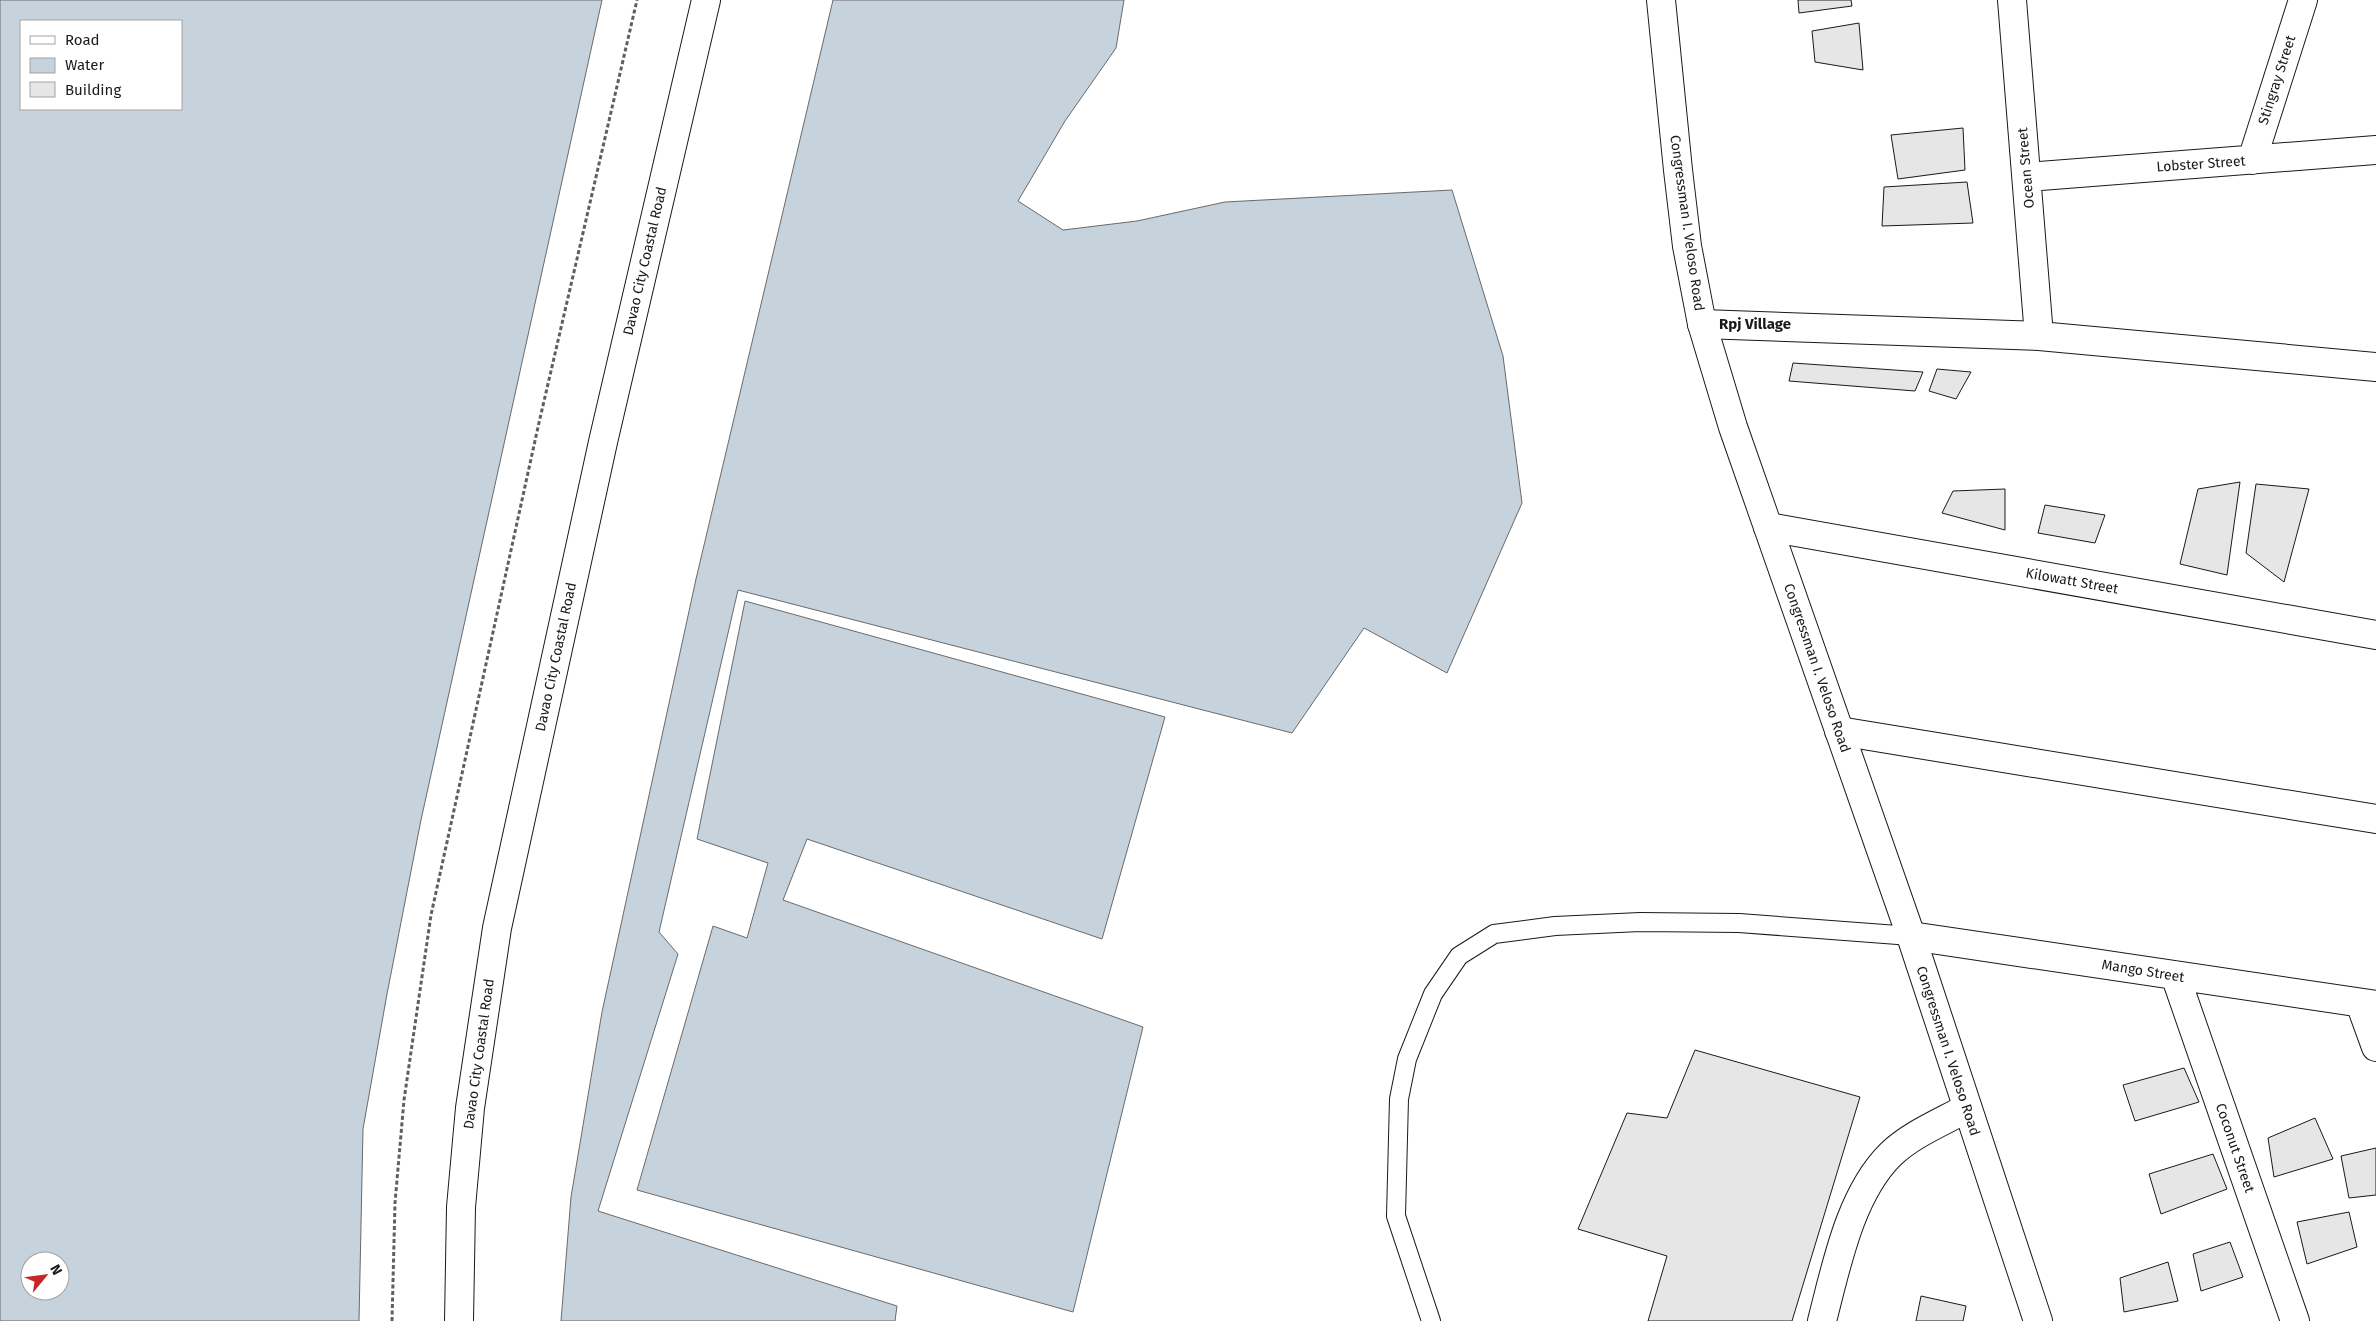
<svg xmlns="http://www.w3.org/2000/svg" width="2376" height="1321" font-family="'Fira Sans',sans-serif">
  <style>
    .water { fill: #c6d2dc; stroke: #6a6a6a; fill-rule: evenodd }
    .building { fill: #e6e6e6; stroke: #1a1a1a }
    .lines { fill: none; stroke-linecap: round; stroke-linejoin: round }
    .lane-casing { stroke: #1a1a1a; stroke-width: 20 }
    .street-casing { stroke: #1a1a1a; stroke-width: 30 }
    .secondary-casing { stroke: #1a1a1a; stroke-width: 30 }
    .primary-casing { stroke: #1a1a1a; stroke-width: 30 }
    .path { stroke: #5f5f5f; stroke-width: 3; stroke-dasharray: 4 2.5; stroke-linecap: butt }
    .lane { stroke: #fff; stroke-width: 18 }
    .street { stroke: #fff; stroke-width: 28 }
    .secondary { stroke: #fff; stroke-width: 28 }
    .primary { stroke: #fff; stroke-width: 28 }
    .labels { text-anchor: middle; dominant-baseline: central; stroke-width: 4; stroke-linejoin: round; paint-order: stroke }
    .street-label { font-size: 14px; fill: #1a1a1a; stroke: #fff }
    .neighbourhood-label { font-size: 15px; font-weight: bold; fill: #1a1a1a; stroke: #fff }
  </style>
  <rect width="100%" height="100%" fill="#fff"/>
  <path class="water" d="M0,0H602L421,820L387,994L363,1129L359,1321H0ZM21,21H181V109H21ZM30,1261H60V1291H30Z
    M833,0H1124L1116,48L1065,121L1018,201L1063,230L1137,221L1225,202L1452,190L1503,356L1522,503L1447,673L1364,628L1292,733L738,590L659,932L678,954L598,1211L897,1306L895,1321H561L571,1197L602,1012L696,579Z
    M745,601L1165,717L1102,939L807,839L783,900L1143,1027L1073,1312L637,1190L713,926L747,938L768,863L697,839Z"/>
  <path class="building" d="M1798,0H1851L1852,6L1799,13Z
    M1859,23L1863,70L1815,62L1812,31Z
    M1963,128L1965,170L1898,179L1891,135Z
    M1967,182L1973,223L1882,226L1884,187Z
    M1793,363L1923,372L1915,391L1789,381Z
    M1937,369L1971,372L1956,399L1929,391Z
    M2240,482L2227,575L2180,564L2198,489Z
    M2256,484L2309,489L2284,582L2246,553Z
    M2005,489V530L1942,513L1953,491Z
    M2045,505L2105,515L2095,543L2038,533Z
    M1695,1050L1860,1097L1792,1321H1648L1667,1256L1578,1229L1627,1113L1667,1118Z
    M2184,1068L2199,1102L2135,1121L2123,1085Z
    M2315,1118L2333,1159L2274,1177L2268,1138Z
    M2376,1148V1195L2349,1198L2341,1156Z
    M2213,1154L2227,1189L2161,1214L2149,1174Z
    M2349,1212L2357,1247L2307,1264L2297,1222Z
    M2230,1242L2243,1277L2201,1291L2193,1254Z
    M2168,1262L2178,1301L2124,1312L2120,1278Z
    M1921,1296L1966,1306L1963,1321H1916Z"/>
  <g class="lines">
    <defs>
      <path id="lane" d="M1431,1321L1396,1216L1399,1099L1407,1059L1433,994L1459,956L1494,934L1555,926L1640,922L1739,923L1911,936"/>
      <path id="street" d="M2012,0L2039,336
        M2252,160L2303,0
        M2027,177L2376,150
        M1702,324L2039,336L2376,367
        M1768,527L2376,635
        M1839,731L2376,819
        M1911,936L2376,1005
        M2175,975L2295,1321
        M2360,1003L2376,1047"/>
      <path id="secondary" d="M1661,0L1678,170L1687,246L1702,324L1733,427L1911,936L2038,1321
        M1822,1321C1836,1267 1850,1194 1891,1154C1912,1134 1942,1122 1967,1108"/>
      <path id="primary" d="M459,1321L461,1207L470,1108L497,928L603,442L706,0"/>
    </defs>
    <use href="#lane" class="lane-casing"/>
    <use href="#street" class="street-casing"/>
    <use href="#secondary" class="secondary-casing"/>
    <use href="#primary" class="primary-casing"/>
    <path class="path" d="M392,1321L395,1203L404,1100L431,915L538,427L637,0"/>
    <use href="#lane" class="lane"/>
    <use href="#street" class="street"/>
    <use href="#secondary" class="secondary"/>
    <use href="#primary" class="primary"/>
  </g>
  <g class="labels">
    <g class="street-label">
      <text transform="translate(2277 80) rotate(-72)">Stingray Street</text>
      <text transform="translate(2201 164) rotate(-4)">Lobster Street</text>
      <text transform="translate(2026 168) rotate(-95)">Ocean Street</text>
      <text transform="translate(1687 223) rotate(82)">Congressman I. Veloso Road</text>
      <text transform="translate(645 261) rotate(-77)">Davao City Coastal Road</text>
      <text transform="translate(2072 581) rotate(10)">Kilowatt Street</text>
      <text transform="translate(556 657) rotate(-78)">Davao City Coastal Road</text>
      <text transform="translate(1817 668) rotate(71)">Congressman I. Veloso Road</text>
      <text transform="translate(2143 971) rotate(9)">Mango Street</text>
      <text transform="translate(1948 1051) rotate(72)">Congressman I. Veloso Road</text>
      <text transform="translate(479 1054) rotate(-82)">Davao City Coastal Road</text>
      <text transform="translate(2235 1148) rotate(71)">Coconut Street</text>
    </g>
    <g class="neighbourhood-label">
      <text x="1755" y="324">Rpj Village</text>
    </g>
  </g>
  <rect x="20" y="20" width="162" height="90" fill="#ffffff" stroke="#a3a3a3"/>
  <rect x="30" y="36" width="25" height="8" fill="#ffffff" stroke="#a3a3a3"/>
  <text x="65" y="45" font-size="15" fill="#1a1a1a">Road</text>
  <rect x="30" y="58" width="25" height="15" fill="#c6d2dc" stroke="#a3a3a3"/>
  <text x="65" y="70" font-size="15" fill="#1a1a1a">Water</text>
  <rect x="30" y="82" width="25" height="15" fill="#e6e6e6" stroke="#a3a3a3"/>
  <text x="65" y="95" font-size="15" fill="#1a1a1a">Building</text>
  <g transform="translate(45 1276) rotate(61)"><circle r="24" fill="#ffffff" stroke="#a3a3a3"/>
  <path d="M0-4L9 19L0 12L-9 19Z" fill="#c62828"/>
  <text y="-8" font-size="14" font-weight="bold" text-anchor="middle" fill="#1a1a1a">N</text>
  </g>
</svg>
